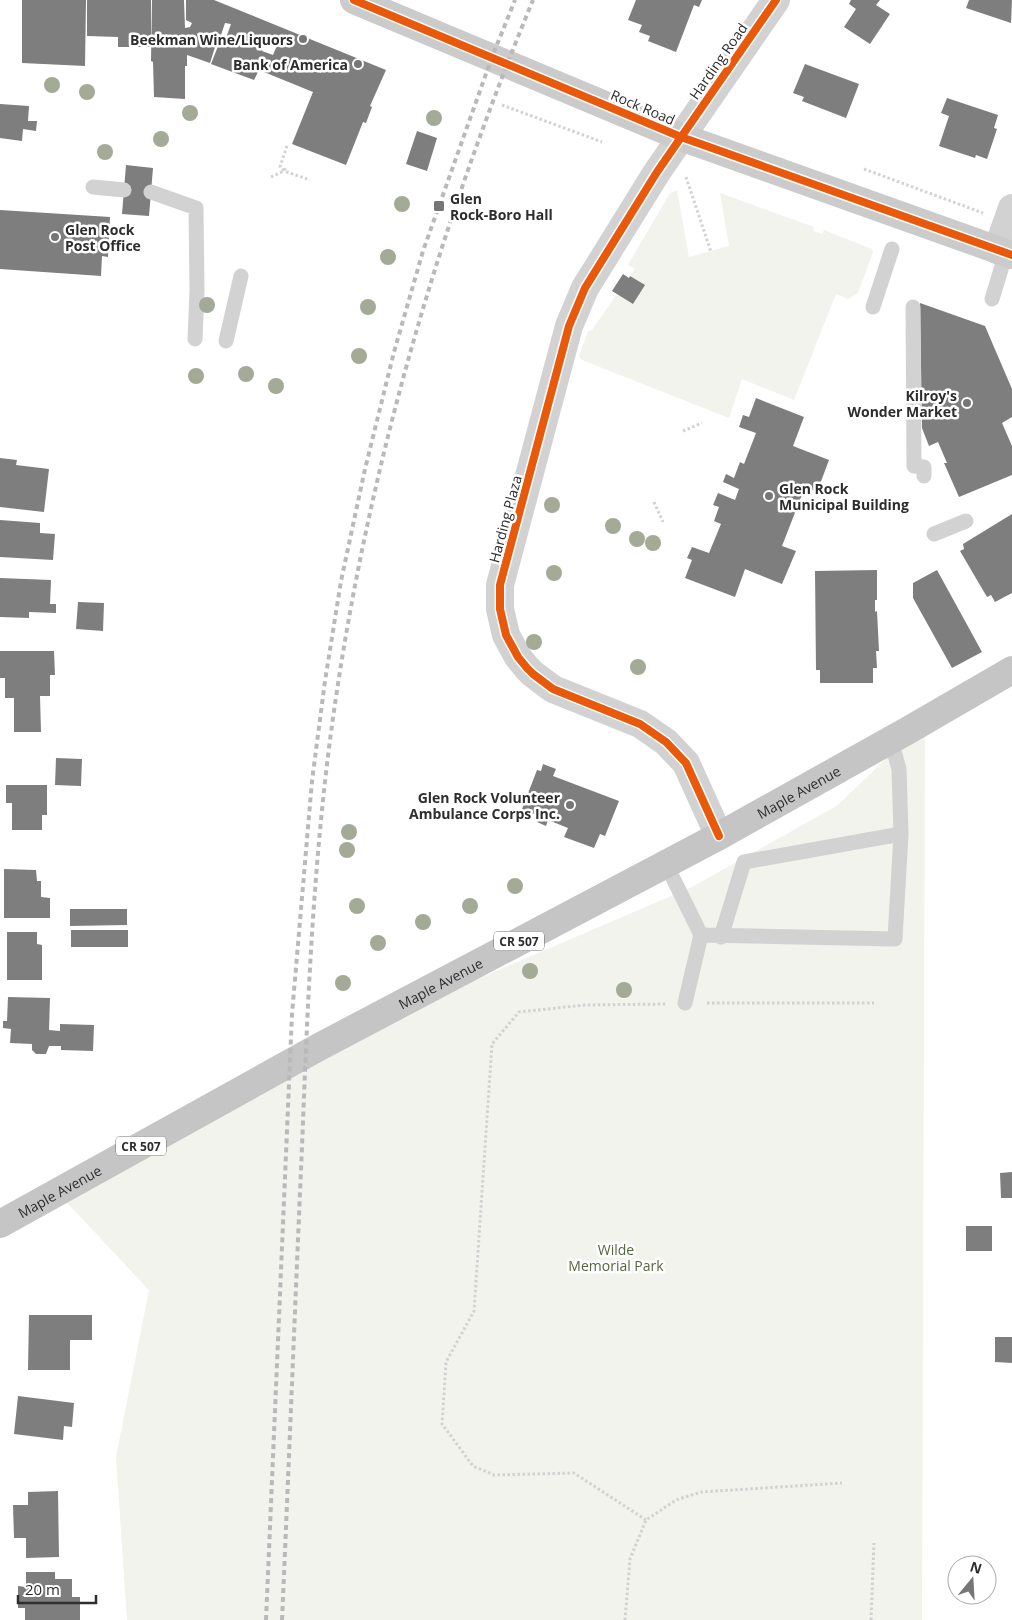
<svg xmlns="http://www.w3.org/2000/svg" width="1012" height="1620" font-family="'Open Sans',sans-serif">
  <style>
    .green { fill: #f1f3ec }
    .building { fill: #7e7e7e; fill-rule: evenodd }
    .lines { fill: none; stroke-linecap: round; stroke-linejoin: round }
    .path { stroke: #d2d2d2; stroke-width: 3; stroke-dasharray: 2.5 2.5; stroke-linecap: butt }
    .lane { stroke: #d2d2d2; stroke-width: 15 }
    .street { stroke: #d2d2d2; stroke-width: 28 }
    .secondary { stroke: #cbcbcb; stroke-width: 28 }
    .primary { stroke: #c5c5c5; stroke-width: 28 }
    .rail { stroke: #b9b9b9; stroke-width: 4; stroke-dasharray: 5 4; stroke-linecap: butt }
    .cycleway-casing { stroke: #fff; stroke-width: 11 }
    .cycleway { stroke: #e8590c; stroke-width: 8 }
    .tree { fill: #a3aa95 }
    .poi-dot { fill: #767676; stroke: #fff; stroke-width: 2 }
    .labels { text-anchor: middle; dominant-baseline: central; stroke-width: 5; stroke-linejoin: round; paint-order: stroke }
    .shield { fill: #fff; stroke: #6c6c6c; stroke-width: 1 }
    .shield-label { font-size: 12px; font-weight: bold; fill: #2d2d2d }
    .poi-label { font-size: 14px; font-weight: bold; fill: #2d2d2d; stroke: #fff; text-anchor: end }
    .street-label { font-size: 14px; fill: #2d2d2d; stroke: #fff }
    .park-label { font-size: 14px; fill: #57653e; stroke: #fff }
  </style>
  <rect width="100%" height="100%" fill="#fff"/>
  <path class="green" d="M677,190L689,257L729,246L720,193L814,227L813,231L822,234L824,230L872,249L873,252L858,293L848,299L836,294L794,400L742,379L729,418L582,360L579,356L588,331L592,330L617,294L633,304L644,285L630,276L635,269L628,265L670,193Z
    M925,721L922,1620H127L116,1457L149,1290L57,1192L319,1047L692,887L838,805Z"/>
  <path class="building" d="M22,0H86L85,66L22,63Z
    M87,0H151V47H118V37L87,36Z
    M152,0H184L185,28L190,27L192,23L186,20V0H214L386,70L370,106L372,107L366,123L363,122L346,165L292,144L313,92L259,70L254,80L211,64L222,36L226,38L231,24L225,23L221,35L216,33L213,43L216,44L210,63L187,55V66H185V99L154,97L153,62L151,61ZM266,40L278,43L273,55L262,51ZM319,60L325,62L321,73L314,70Z
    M636,0H702L699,7L694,5L676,52L648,41L650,36L639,32L642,25L628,20Z
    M851,0H880L876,5L890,14L870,44L844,27L856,9L849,4Z
    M969,0H1012L1011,23L966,8Z
    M805,64L859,84L846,118L802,101L804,97L793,93Z
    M947,98L998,115L994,128L997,129L987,159L976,155L975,158L939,146L949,116L941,113Z
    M0,104L29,106L28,121H37L36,131L23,129L22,141L0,138Z
    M417,131L437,138L427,171L406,164Z
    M126,165L153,168L149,216L122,214Z
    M0,210L110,217L108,257L102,256L101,276L0,269Z
    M623,274L629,278L630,276L645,285L633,304L612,291Z
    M920,303L985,326L1012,389V417L1002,423L1012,446V475L959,497L944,463H947L938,442L929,446L922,428Z
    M756,398L804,417L793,446L829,460L817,492L805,487L782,546L796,551L782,584L745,569L735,597L685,578L692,560L687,558L692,547L709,553L721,524L714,521L719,507L713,505L718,493L735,500L739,489L723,482L726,474L734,478L740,462L744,464L756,433L739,427L743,415L749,417Z
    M0,458L17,460L16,465L49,469L44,512L0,507Z
    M1012,514V593L995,602L991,595L987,597L960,551L964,549L963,544Z
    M0,520L40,523V533L55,534L53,560L0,557Z
    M877,570V600H875V612L877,611L879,651H876L877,668H873V683H820V670H816L815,571Z
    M937,570L982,652L952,668L913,598V583Z
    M0,578L51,580L50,604H56V613L29,612V618L0,617Z
    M78,602L104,603L103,631L76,629Z
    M0,651H54L55,675H50V696H40L41,732H14V698H5V678H0Z
    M56,758L82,759L81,786L55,785Z
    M543,764L556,769L553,776L619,801L605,836L600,834L594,848L564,837L568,828L548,820L546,826L537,822L539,816L522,809L537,770L541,771Z
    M6,785H47V815H42V830H12V803H6Z
    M4,869L36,870L37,881H41V897L50,898V918H4Z
    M70,909H127V925L70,926Z
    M71,930H128V947H71Z
    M7,932H37V944L42,945V980H7Z
    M8,997L50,998L49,1030L60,1031V1024L94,1025L93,1051L61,1050V1046H49L46,1054H36L32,1050V1044L10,1043L11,1029L3,1028V1021H7Z
    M1012,1172V1198H1001L1000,1173Z
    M966,1226H992V1251H966Z
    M29,1315H92V1340H70V1370H28Z
    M995,1337H1012V1363L995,1362Z
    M18,1396L74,1403L72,1427L64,1426L63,1440L14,1434Z
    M58,1491L59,1557L26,1558V1538H14L13,1505H28V1492Z
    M26,1572H55V1579H72V1597H80V1620H25V1608H18V1586L26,1587Z"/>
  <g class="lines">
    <path class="path" d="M502,105L602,142
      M287,146L280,167L284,171L310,180
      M864,169L983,213
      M271,177L284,171L286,167
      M686,177L711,252
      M683,431L702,423
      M654,502L663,522
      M707,1003H874
      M646,1520L574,1473L494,1475L473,1466L442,1424L446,1362L474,1311L492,1044L519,1012L585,1005L666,1004
      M625,1620L630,1559L646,1520L676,1500L701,1492L842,1483
      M871,1620L874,1543"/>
    <path class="lane" d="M93,187L124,190
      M151,192L196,208L197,291L195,339
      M992,299L1006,253
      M873,307L892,249
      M913,307L914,466L924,467V476
      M226,341L241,276
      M934,534L966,521
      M666,864L701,935L685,1003
      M701,935L895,939L901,834L899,769L891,740
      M721,937L744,862L901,834"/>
    <path class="street" d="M997,250L1012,208
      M719,836L686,763L666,742L640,724L553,689L533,674L527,668L518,657L506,635L500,609V585L569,326L585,288L657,172L776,0"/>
    <path class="secondary" d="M354,0L681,137L1012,255"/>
    <path class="primary" id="s1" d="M0,1224L319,1047L719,836L907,731L1012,670"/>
    <path class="rail" d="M266,1620L292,1014L312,781L325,681L341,581L365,469L394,352L423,251L492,57L515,0
      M282,1620C289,1462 295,1305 302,1147C308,993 314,837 338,684C374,449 442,220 533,0"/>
    <defs>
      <path id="cycleway" d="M354,0L681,137L1012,255
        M719,836L686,763L666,742L640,724L553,689L533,674L527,668L518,657L506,635L500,609V585L569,326L585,288L657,172L776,0"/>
    </defs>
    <use href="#cycleway" class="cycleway-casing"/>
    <use href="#cycleway" class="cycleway"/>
  </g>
  <g class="tree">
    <circle cx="52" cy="85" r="8"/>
    <circle cx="87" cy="92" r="8"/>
    <circle cx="190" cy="113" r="8"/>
    <circle cx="434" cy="118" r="8"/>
    <circle cx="161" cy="139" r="8"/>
    <circle cx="105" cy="152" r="8"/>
    <circle cx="402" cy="204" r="8"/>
    <circle cx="388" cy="257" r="8"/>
    <circle cx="207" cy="305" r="8"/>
    <circle cx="368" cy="307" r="8"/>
    <circle cx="359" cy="356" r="8"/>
    <circle cx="246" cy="374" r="8"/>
    <circle cx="196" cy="376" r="8"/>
    <circle cx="276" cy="386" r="8"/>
    <circle cx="552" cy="505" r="8"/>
    <circle cx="613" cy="526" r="8"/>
    <circle cx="637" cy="539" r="8"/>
    <circle cx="653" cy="543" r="8"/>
    <circle cx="554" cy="573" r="8"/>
    <circle cx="534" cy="642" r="8"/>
    <circle cx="638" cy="667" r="8"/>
    <circle cx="349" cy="832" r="8"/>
    <circle cx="347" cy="850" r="8"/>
    <circle cx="515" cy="886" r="8"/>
    <circle cx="357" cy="906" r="8"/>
    <circle cx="470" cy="906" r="8"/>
    <circle cx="423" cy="922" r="8"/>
    <circle cx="378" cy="943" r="8"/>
    <circle cx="530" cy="971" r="8"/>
    <circle cx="343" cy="983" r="8"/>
    <circle cx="624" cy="990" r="8"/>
  </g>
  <g class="poi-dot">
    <circle cx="303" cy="39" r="5"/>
    <circle cx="358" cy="64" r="5"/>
    <rect x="433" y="200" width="12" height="12" rx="2.5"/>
    <circle cx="55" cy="237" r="5"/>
    <circle cx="967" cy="403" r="5"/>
    <circle cx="769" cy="496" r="5"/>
    <circle cx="570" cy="805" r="5"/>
  </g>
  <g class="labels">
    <g class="shield">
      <rect x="494" y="931.5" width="50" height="19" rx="4"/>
      <rect x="116" y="1136.5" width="50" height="19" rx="4"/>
    </g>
    <g class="shield-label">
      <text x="519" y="941">CR 507</text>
      <text x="141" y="1146">CR 507</text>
    </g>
    <g class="poi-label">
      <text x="293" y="39">Beekman Wine/Liquors</text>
      <text x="348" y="64">Bank of America</text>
      <text x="450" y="198" text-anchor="start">Glen<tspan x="450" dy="16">Rock-Boro Hall</tspan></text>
      <text x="65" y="229" text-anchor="start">Glen Rock<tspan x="65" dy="16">Post Office</tspan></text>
      <text x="957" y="395">Kilroy's<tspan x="957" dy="16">Wonder Market</tspan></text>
      <text x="779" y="488" text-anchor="start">Glen Rock<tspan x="779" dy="16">Municipal Building</tspan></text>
      <text x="560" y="797">Glen Rock Volunteer<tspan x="560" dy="16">Ambulance Corps Inc.</tspan></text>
    </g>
    <g class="street-label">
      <text transform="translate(718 61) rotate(-55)">Harding Road</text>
      <text transform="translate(643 107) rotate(23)">Rock Road</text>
      <text transform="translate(505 519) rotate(-75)">Harding Plaza</text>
      <text stroke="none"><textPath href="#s1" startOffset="908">Maple Avenue</textPath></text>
      <text stroke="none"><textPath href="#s1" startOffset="502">Maple Avenue</textPath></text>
      <text stroke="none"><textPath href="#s1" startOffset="68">Maple Avenue</textPath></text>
    </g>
    <g class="park-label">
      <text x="616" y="1249">Wilde<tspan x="616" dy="16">Memorial Park</tspan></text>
    </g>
  </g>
  <g transform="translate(972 1580) rotate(18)"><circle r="24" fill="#ffffff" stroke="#ababab"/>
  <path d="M0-4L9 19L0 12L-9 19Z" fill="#767676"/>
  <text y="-8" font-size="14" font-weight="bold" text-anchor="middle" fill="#2d2d2d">N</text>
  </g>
  <path d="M18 1595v8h78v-8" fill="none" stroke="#2d2d2d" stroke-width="2.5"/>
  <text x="25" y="1595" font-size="15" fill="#2d2d2d" stroke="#ffffff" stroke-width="4" paint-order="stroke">20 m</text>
</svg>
